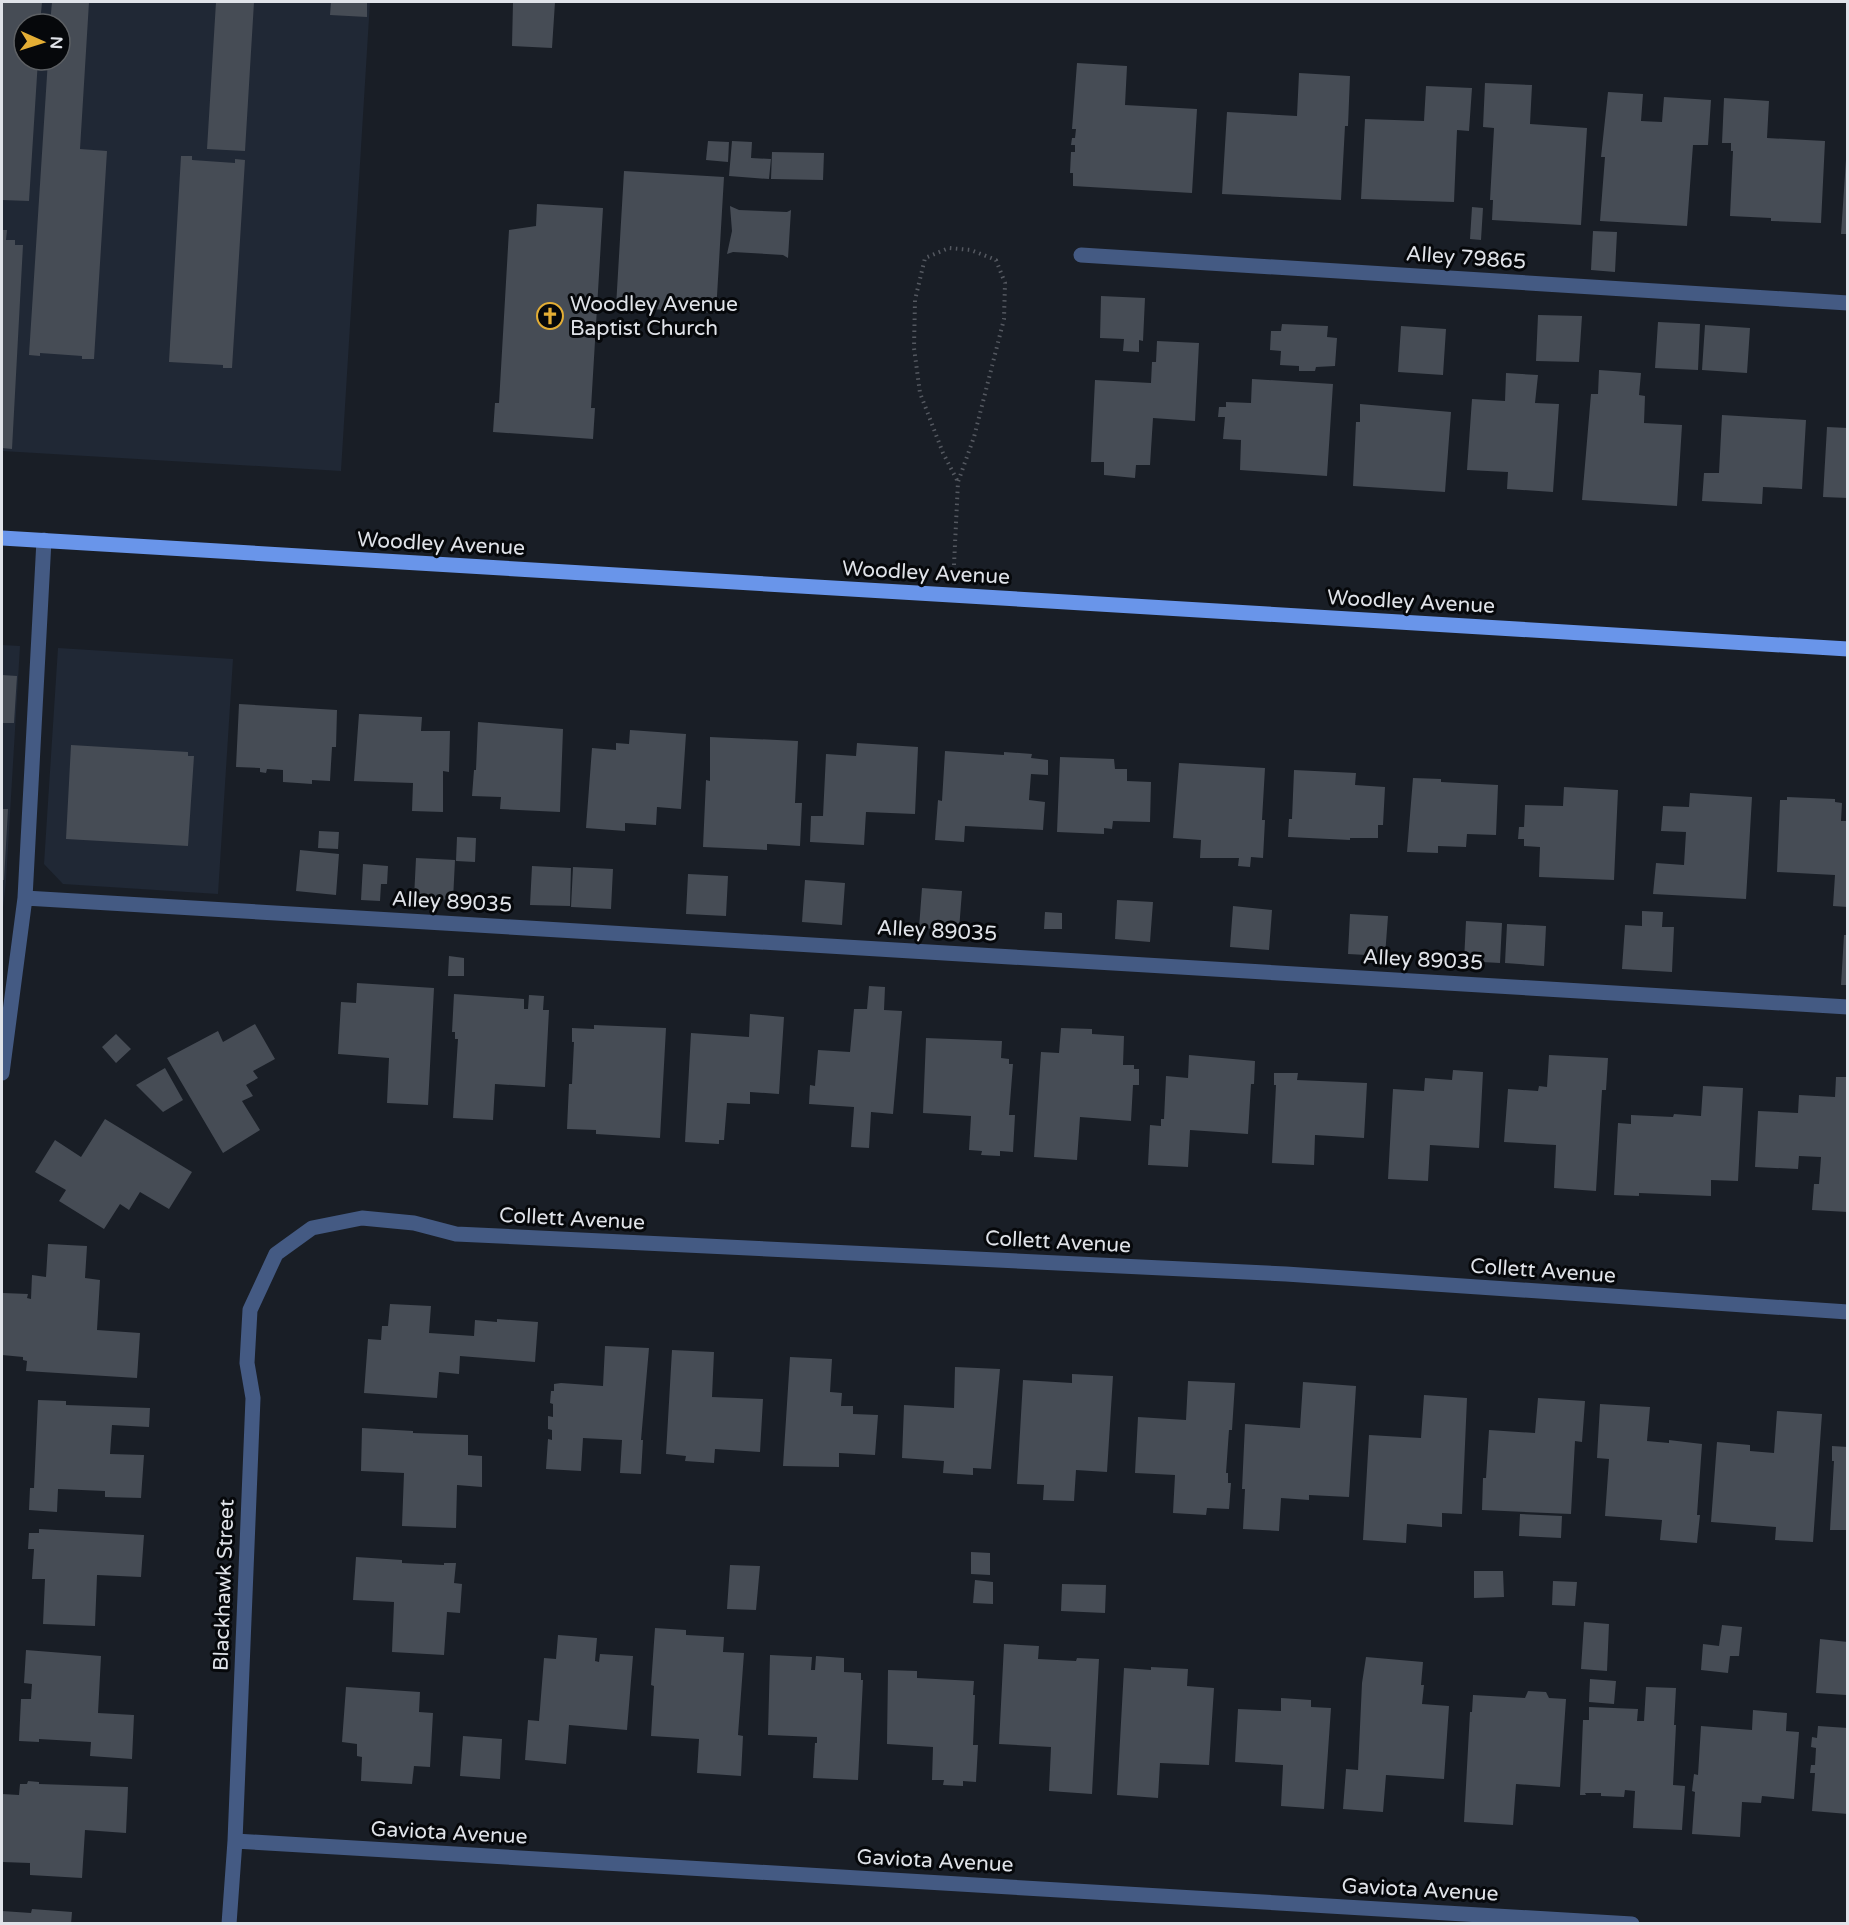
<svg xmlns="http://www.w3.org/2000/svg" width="1849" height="1925" font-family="'Varela Round',sans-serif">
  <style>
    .built { fill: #202835; fill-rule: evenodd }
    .building { fill: #464c55 }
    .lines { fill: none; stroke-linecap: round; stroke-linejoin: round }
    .path { stroke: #555961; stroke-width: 4; stroke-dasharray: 1.5 4.5; stroke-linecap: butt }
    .service { stroke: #445a83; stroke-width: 15 }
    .minor { stroke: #445a83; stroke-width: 15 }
    .primary { stroke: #6995ea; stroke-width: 15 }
    .labels { text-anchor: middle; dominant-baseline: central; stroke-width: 6; stroke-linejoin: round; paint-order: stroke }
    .street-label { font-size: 21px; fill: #e0e3e9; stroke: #06080b }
    .poi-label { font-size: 21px; fill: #e0e3e9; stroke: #06080b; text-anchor: start }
  </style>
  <rect width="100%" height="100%" fill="#191e26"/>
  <path class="built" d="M2,2H370L341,471L2,451ZM24,24H60V60H24Z
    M2,645L20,646L6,881L2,917Z
    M58,648L233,659L218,894L63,884L44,864Z"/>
  <path class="building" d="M2,2H42L40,24H24V60H38L29,201L2,200Z
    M52,2H89L80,149L107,151L94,359H82V356L40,353V356L29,355L48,60H60V24H50Z
    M216,2H254L245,151L207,149Z
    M331,2H367V17L330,15Z
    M513,2H555L552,48L512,46Z
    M1077,63L1127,66L1125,105L1197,109L1192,193L1073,186V173H1070L1071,152H1075V145H1071L1072,138H1075L1076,129H1072Z
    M1299,73L1350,76L1348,126H1345L1341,200L1222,194L1227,112L1297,116Z
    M1485,83L1532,85L1530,124L1587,128L1581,225L1492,220L1493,200H1490L1494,128L1483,127Z
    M1426,86L1472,88L1469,131L1457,130L1454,202L1361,199L1365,119L1424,121Z
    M1608,92L1643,94L1641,121L1662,122L1664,97L1711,100L1708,145H1693L1687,226L1600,221L1605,157H1601Z
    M1724,98L1769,101L1767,138L1825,141L1821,223L1771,221V218L1730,216L1733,151H1731V143H1722Z
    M708,141L729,142L728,162L706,160Z
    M732,141L752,142L751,158L771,159L769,179L729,176Z
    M772,152L824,153L823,180L771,179Z
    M181,156H192V160L235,163V159L245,160L232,368H223V365L169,362Z
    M1846,160H1848V234H1841Z
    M624,171L724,177L716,313L616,307Z
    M537,204L603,208L591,408H595L593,439L493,432L495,403H499L509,230L536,226Z
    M730,206L739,210L787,212L791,210L788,258L783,255L733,252L727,254L732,231Z
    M1472,207L1483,208L1481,240L1470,239Z
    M2,230H7L6,240H15V245H23L12,449L2,448Z
    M1593,231L1617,232L1615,272L1591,270Z
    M1101,296L1145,298L1143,341L1139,340V352L1123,351L1124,339L1100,338Z
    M1538,315L1582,316L1579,362L1536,361Z
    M1658,322L1700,324L1698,370L1655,368Z
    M1282,324L1328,326L1327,337L1337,338L1335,366L1316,367L1315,371H1299V366L1280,365L1281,351L1270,350L1271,331H1281Z
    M1705,325L1750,328L1747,373L1702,370Z
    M1401,326L1446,329L1443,375L1398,372Z
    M1157,341L1199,343L1195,421L1153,418L1150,465H1136L1135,478L1104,475V462H1091L1095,380L1151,383L1152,362H1156Z
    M1599,370L1641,373L1639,395L1645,396L1644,423L1682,425L1677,506L1582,500L1591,394H1598Z
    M1506,373L1538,375L1535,403L1559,404L1553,492L1507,489L1508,472L1467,470L1472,399L1505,401Z
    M1252,379L1333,384L1327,476L1240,470L1241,440L1223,439L1225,417H1218L1219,407H1226V402L1251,403Z
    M1360,404L1451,412L1445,492L1353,486L1356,422H1360Z
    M1722,415L1806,420L1802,489L1763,487L1762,504L1702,501L1704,473H1719Z
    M1827,427L1848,428V498L1823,497Z
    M2,675L17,676L14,723H2Z
    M239,704L337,710L336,747H332L330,781L312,780V784L283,782V770L267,769L266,773L260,772V768L236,767Z
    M359,714L422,717L421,731H450L449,772L443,771V812L412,811L413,783L354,781Z
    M478,722L563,729L560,812L500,809L501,797L472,796L474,770H476Z
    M630,730L686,734L681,809L657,807L656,825L625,823V831L586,828L592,748L616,750V743L629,744Z
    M710,737L798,741L795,803H802L800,846L767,844V850L703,847L706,780L710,781Z
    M857,743L918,747L915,814L866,812L864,845L810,842L811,816H823L826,754L856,756Z
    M71,745L188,752V756H194L188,846L66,839Z
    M945,751L1004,755V752L1032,754L1031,758L1048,760V775L1031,774L1029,800L1045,802L1043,830L965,826L964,842L935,840L938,800L942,801Z
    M1060,757L1114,759L1115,769H1127V781L1151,782L1150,822L1113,821L1112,829L1104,828V834L1057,832Z
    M1179,763L1265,768L1262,820H1265L1263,858L1251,857L1250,867L1238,866L1239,858H1200L1201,840L1173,838Z
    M1294,770L1356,773L1355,785L1385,787L1383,825H1378V838H1350V840L1288,837L1289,819H1292Z
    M1413,778L1441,779V782L1498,785L1496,835L1467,834L1466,847L1438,846V853L1407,852Z
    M1564,787L1618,790L1614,880L1539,877L1540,847L1524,846V839H1518L1519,827H1524L1525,805L1563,806Z
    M1690,793L1752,797L1746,899L1653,894L1656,863L1684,865L1686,832L1661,831L1663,806L1689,807Z
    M1787,797L1835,799V802L1842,803L1841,821H1848V907L1833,906L1835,875L1777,872L1780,800H1787Z
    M2,809H8L4,880H2Z
    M319,831L339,832L338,849L318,848Z
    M457,837L476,838L475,862L456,861Z
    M300,850L339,854L336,895L296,891Z
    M416,858L455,860L453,900L414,898Z
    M363,864L388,866L387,884H381L380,901L361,900Z
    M532,866L571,868L570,906L530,905Z
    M573,867L613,869L611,909L571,907Z
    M688,874L728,876L726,916L686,914Z
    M805,880L845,883L842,925L802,922Z
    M922,888L962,891L959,930L919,928Z
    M1117,900L1153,902L1150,942L1115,939Z
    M1233,906L1272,910L1269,950L1230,947Z
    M1642,911L1663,912L1662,927H1674L1672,972L1622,969L1625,925L1642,926Z
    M1045,912L1062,913V929H1044Z
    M1350,914L1388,916L1385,956L1348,954Z
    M1466,921L1502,923L1500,963L1464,961Z
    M1507,924L1546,926L1544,966L1505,963Z
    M1844,935H1848V985H1841Z
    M449,956L464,958V976H448Z
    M357,983L434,988L428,1105L387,1103L389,1058L338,1054L341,1002L356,1003Z
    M869,986L885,987L884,1010L902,1011L893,1114L871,1112L869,1148L851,1147L854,1107L809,1104L810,1085L815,1086L818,1050L850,1052L854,1009H867Z
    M454,994L524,999V1009H528L529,995L544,996L543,1010H549L545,1087L495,1084L493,1120L453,1118L458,1039H455V1032H452Z
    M750,1014L784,1017L779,1094L750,1092V1104L727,1103L724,1140H719V1144L685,1142L691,1033L749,1037Z
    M255,1024L275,1059L253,1071L258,1078L246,1085L253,1096L242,1101L260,1130L223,1153L167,1058L218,1031L223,1042Z
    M594,1025L666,1028L660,1138L596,1134V1130L567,1129L569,1084H572L574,1042H572V1028L594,1029Z
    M1061,1028L1092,1029V1034L1124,1036L1123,1065H1134V1069H1139V1085H1133L1131,1121L1080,1117L1077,1160L1034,1157L1041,1052L1059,1053Z
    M116,1034L131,1049L116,1063L102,1047Z
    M926,1038L1002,1041L1001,1058L1009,1059V1064H1013L1009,1115H1015L1013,1152L1000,1151V1156L981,1155L982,1151L969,1150L971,1116L923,1113Z
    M1189,1055L1255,1061L1254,1084H1251L1248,1134L1190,1130L1188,1167L1148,1165L1150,1125L1161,1126V1119H1164L1166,1076L1188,1078Z
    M1549,1055L1608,1058L1606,1090H1602L1596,1191L1554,1188L1556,1145L1504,1142L1508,1089L1538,1091L1539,1086L1547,1087Z
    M165,1068L183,1100L163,1112L136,1085Z
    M1453,1070L1483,1072L1479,1148L1430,1145L1428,1181L1388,1179L1393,1089L1424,1091L1425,1078L1452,1080Z
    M1274,1073H1298L1297,1080L1367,1083L1364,1138L1315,1135L1314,1165L1272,1163L1276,1085H1274Z
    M1836,1077H1848V1212L1812,1210L1814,1184H1819L1821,1157L1799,1156L1798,1169L1755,1167L1758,1111L1798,1113L1799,1095L1835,1097Z
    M1703,1086L1743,1088L1738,1181L1711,1180V1196L1639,1193V1196L1614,1195L1618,1123L1631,1124V1115L1673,1117L1674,1114L1701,1116Z
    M105,1119L192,1172L169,1209L140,1192L129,1210L120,1204L104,1229L59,1201L66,1190L35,1172L55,1140L81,1157Z
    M48,1244L87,1246L85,1278L100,1280L97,1330L140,1333L137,1378L26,1371L27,1361L23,1360V1357L2,1355L3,1293L28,1294L27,1298L31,1299L32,1275L46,1277Z
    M390,1304L431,1306L429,1333L474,1336L475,1320L497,1322V1319L538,1322L535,1362L460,1356L459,1374L439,1372L437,1398L364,1393L368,1339L381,1340L382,1326H388Z
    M605,1346L649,1348L641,1440H643L641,1474L620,1473L622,1440L583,1438L581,1471L546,1469L548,1439L552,1440V1430L548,1429V1416L553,1417V1404L550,1403L551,1391H554V1384L561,1383L603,1386Z
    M672,1350L714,1352L712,1397L763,1399L760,1452L715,1449L714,1463L685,1461L686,1456L666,1454Z
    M790,1357L832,1359L830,1392L842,1393L841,1406H853V1414L878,1415L875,1455L839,1453V1467L783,1466Z
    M955,1367L1000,1369L991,1469L973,1468V1475L943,1473L944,1461L902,1458L904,1405L954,1408Z
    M1072,1374L1113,1376L1107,1472L1076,1470L1074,1501L1043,1500L1044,1485L1017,1484L1023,1380L1072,1383Z
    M1188,1381L1235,1383L1232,1430H1229L1226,1473H1228V1483H1231L1229,1509L1207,1508L1206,1515L1173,1513L1175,1475L1135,1473L1138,1417L1186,1420Z
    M1303,1382L1356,1386L1349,1497L1309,1495V1500L1281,1498L1279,1531L1243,1529L1245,1489H1242L1245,1424L1300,1428Z
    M1424,1395L1467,1398L1462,1514L1442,1513V1527L1407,1524L1406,1543L1363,1540L1369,1435L1421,1438Z
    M1538,1398L1585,1401L1582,1442L1575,1441L1571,1514L1482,1510L1483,1478H1486L1489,1430L1535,1433Z
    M38,1400L66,1401V1405L150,1408L149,1427L112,1425L110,1454L144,1455L141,1498L105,1497V1491L58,1489L57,1512L29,1510L30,1488H34Z
    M1600,1404L1650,1407L1647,1441L1669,1443V1440L1702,1444L1697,1515H1700L1697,1543L1660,1540L1662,1520L1605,1516L1609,1459L1597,1458Z
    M1777,1411L1822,1414L1813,1542L1775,1540L1776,1527L1711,1522L1717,1442L1750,1445V1451L1774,1453Z
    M362,1428L413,1431V1433L468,1435V1455L482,1456V1487L457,1485L456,1528L402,1526L404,1473L361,1471Z
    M1832,1446L1848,1447V1530H1830L1834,1461H1832Z
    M1520,1514L1562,1516L1561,1538L1519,1536Z
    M39,1529L144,1535L141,1577L97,1575L95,1626L43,1624L45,1579H32L34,1549H28L29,1533H39Z
    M971,1552L990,1553V1575L971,1574Z
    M356,1557L402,1560V1563L444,1565V1563H456L454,1583L462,1584L460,1613L447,1612L444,1655L392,1652L394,1602L353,1600Z
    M730,1565L760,1566L756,1610L727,1609Z
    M1474,1571H1503L1504,1597L1474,1598Z
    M975,1580L993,1582V1604L973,1603Z
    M1553,1581L1577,1582L1575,1606L1552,1605Z
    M1062,1584L1106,1585L1105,1613L1061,1611Z
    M1584,1622L1609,1624L1607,1671L1581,1669Z
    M1722,1625L1742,1627L1739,1656H1730L1728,1673L1701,1670L1703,1644L1719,1646Z
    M655,1628L686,1630V1635L724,1637L723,1652L744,1653L738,1735L743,1736L741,1776L697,1773L699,1739L651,1736L654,1686L651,1685Z
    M558,1635L597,1638L595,1661L599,1662L600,1654L633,1656L627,1730L569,1725L566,1764L525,1760L528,1720L539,1721L544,1658L556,1659Z
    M1820,1639L1848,1642L1846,1695L1816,1693Z
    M1004,1644L1039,1646L1038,1659L1076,1661L1077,1658L1099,1659L1092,1794L1049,1791L1051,1747L999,1744Z
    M26,1650L101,1656L98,1713L134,1715L132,1759L90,1756L91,1742L39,1739V1742L19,1741L21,1699H31L32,1684L24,1683Z
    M770,1655L812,1657L811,1670H815L816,1656L844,1658V1672L861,1673V1680H863L858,1780L813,1778L815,1743H817V1737L768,1735Z
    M1366,1657L1423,1662L1421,1685H1424L1422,1704L1449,1706L1444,1779L1386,1775L1383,1812L1343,1809L1346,1769L1358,1770L1362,1683Z
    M1151,1667L1188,1669L1187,1686L1214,1688L1209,1765L1160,1763L1158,1798L1117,1795L1124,1668L1151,1670Z
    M888,1670L917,1671V1678L974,1681L973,1695H975L973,1745H978L976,1782L963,1781V1786L943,1785L944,1780H932L933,1747L887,1744Z
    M1590,1679L1616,1681L1614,1704L1589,1702Z
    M346,1687L420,1692L419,1712L433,1713L430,1767L414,1766L412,1784L361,1781L362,1757L357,1756V1744L342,1742Z
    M1646,1687L1676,1688L1674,1725H1676L1673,1785L1685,1786L1682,1830L1633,1828L1635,1791L1625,1790L1624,1797L1601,1796V1793H1585L1586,1795H1580L1583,1720H1589V1707L1638,1709L1637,1721H1644Z
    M1528,1691L1546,1692L1549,1698L1566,1699L1560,1787L1516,1784L1513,1825L1464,1822L1470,1712H1472L1473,1695L1525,1698Z
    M1281,1698L1311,1700V1707L1331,1708L1324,1809L1281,1806L1283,1765L1235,1762L1238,1709L1281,1711Z
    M1753,1710L1787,1713L1786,1731L1799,1732L1794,1799L1762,1796L1761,1803L1742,1802L1740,1837L1692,1834L1695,1792L1692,1791L1694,1774L1698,1775L1701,1726L1752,1730Z
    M1818,1726L1848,1728V1814L1812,1811L1815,1773H1810L1811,1765H1815L1816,1748L1811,1747L1812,1737L1817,1738Z
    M463,1736L502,1739L500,1779L460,1776Z
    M28,1781L39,1782V1784L128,1787L126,1833L85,1830L82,1878L30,1875V1863L2,1862V1794L19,1795L20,1784H27Z
    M32,1909L72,1912L71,1924H2V1911L31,1913Z"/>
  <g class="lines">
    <path class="path" d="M954,565L958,482L974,437L1004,319L1005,283L996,260L971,250L949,248L925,258L915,300L914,348L920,393L943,453L958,482"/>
    <path class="service" d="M1081,255L1848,303
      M25,898L1848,1007
      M2,1073L25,898L44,540"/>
    <path class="minor" d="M235,1841L1632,1924
      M229,1924L235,1841L253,1398L247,1363L250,1310L276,1254L312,1228L362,1218L414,1223L456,1234L1286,1274L1848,1312"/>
    <path class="primary" d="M2,538L1848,649"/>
  </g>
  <defs>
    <symbol id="church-ring" viewBox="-11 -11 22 22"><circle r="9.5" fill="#06080b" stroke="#e4ae35" stroke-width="1.5"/><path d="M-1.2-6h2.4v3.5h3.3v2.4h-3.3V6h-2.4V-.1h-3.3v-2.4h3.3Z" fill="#e4ae35"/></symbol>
  </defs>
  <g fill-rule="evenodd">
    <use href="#church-ring" x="535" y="301" width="30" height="30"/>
  </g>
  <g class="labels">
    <g class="street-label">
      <text transform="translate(1466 258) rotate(4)">Alley 79865</text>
      <text transform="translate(441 544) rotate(3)">Woodley Avenue</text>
      <text transform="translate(926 573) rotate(3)">Woodley Avenue</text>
      <text transform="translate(1411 602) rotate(3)">Woodley Avenue</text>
      <text transform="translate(452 902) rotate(3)">Alley 89035</text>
      <text transform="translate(937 931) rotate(3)">Alley 89035</text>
      <text transform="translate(1423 960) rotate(3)">Alley 89035</text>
      <text transform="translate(572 1219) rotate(3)">Collett Avenue</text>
      <text transform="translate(1058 1242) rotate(3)">Collett Avenue</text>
      <text transform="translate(1543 1271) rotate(4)">Collett Avenue</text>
      <text transform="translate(224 1585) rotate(-88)">Blackhawk Street</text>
      <text transform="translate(449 1833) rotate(3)">Gaviota Avenue</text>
      <text transform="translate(935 1861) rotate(3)">Gaviota Avenue</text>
      <text transform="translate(1420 1890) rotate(3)">Gaviota Avenue</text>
    </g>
    <g class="poi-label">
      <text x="570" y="304">Woodley Avenue<tspan x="570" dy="24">Baptist Church</tspan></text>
    </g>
  </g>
  <rect width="1849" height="1925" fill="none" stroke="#e0e3e9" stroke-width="6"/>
  <g transform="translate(42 42) rotate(93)"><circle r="28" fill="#06080b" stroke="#5d6064" stroke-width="1.5"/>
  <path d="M0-4.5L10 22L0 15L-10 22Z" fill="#e4ae35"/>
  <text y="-9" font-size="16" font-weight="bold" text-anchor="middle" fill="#e0e3e9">N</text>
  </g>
</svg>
